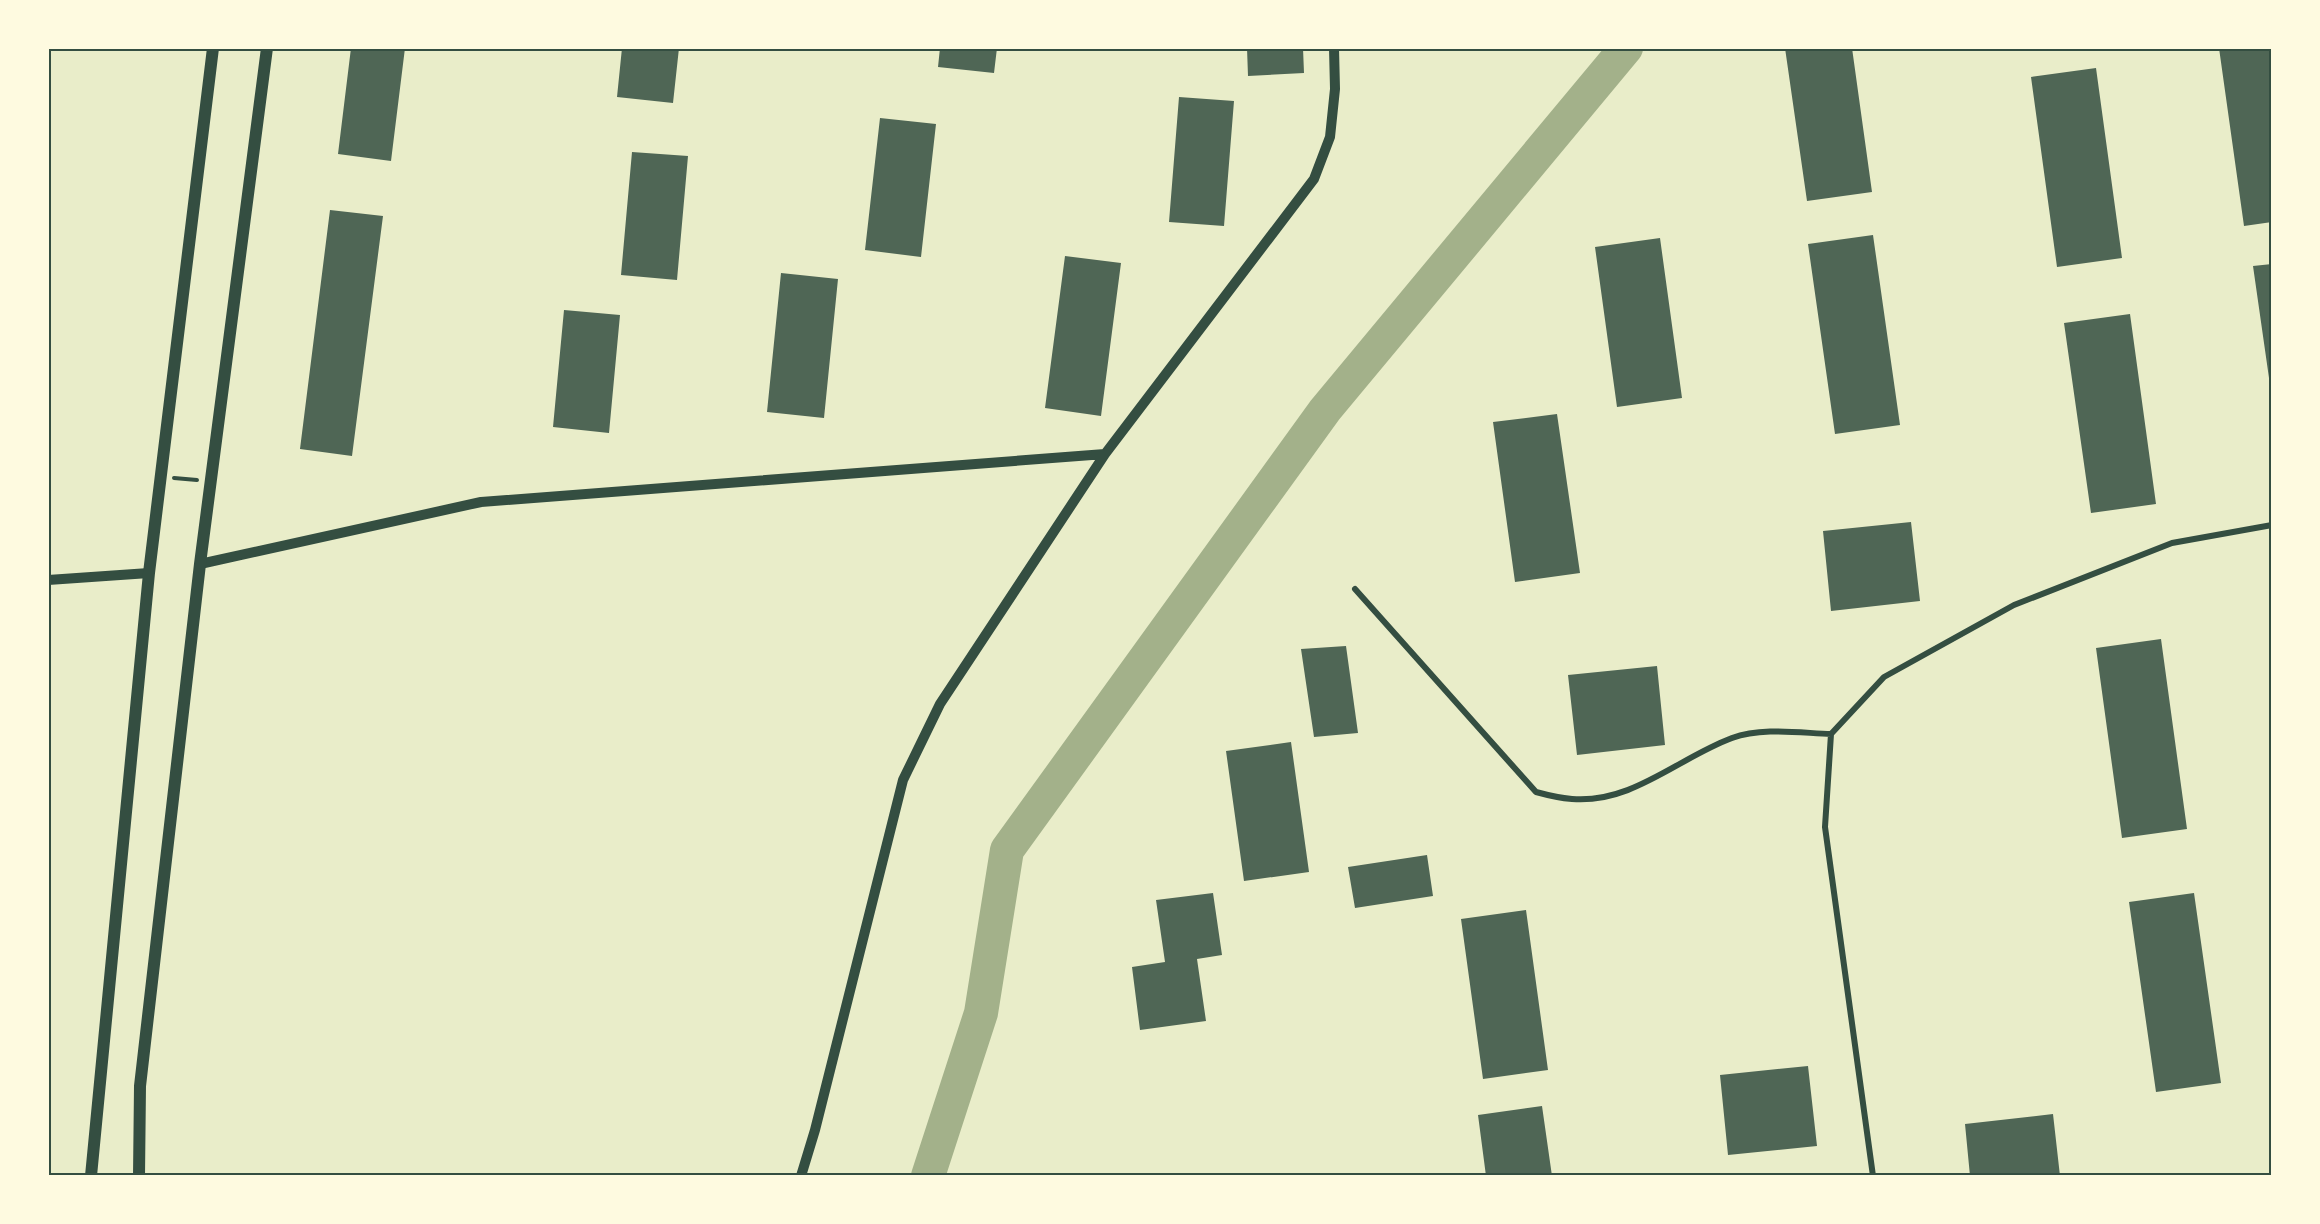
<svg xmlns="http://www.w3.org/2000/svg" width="2320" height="1224" font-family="Mulish,sans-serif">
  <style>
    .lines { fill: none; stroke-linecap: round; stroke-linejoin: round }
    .river { stroke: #a3b18a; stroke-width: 34 }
    .building { fill: #4f6655 }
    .path { stroke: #344e41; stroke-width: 4 }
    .minor { stroke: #344e41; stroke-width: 6 }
    .tertiary { stroke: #344e41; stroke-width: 10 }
    .secondary { stroke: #344e41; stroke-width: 12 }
    .neatline { fill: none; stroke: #344e41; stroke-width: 2 }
  </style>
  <rect width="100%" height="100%" fill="#e9edc9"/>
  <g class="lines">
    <path class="river" d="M928,1176L981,1013L1007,850L1325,410L1626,48"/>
  </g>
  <path class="building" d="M351,48H405L391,161L338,154Z
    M622,48H679L673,103L617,97Z
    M940,48H997L994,73L938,67Z
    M1247,48H1303L1304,73L1248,76Z
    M1785,48H1852L1872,192L1807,201Z
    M2219,48H2272V222L2244,226Z
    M2096,68L2122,258L2057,267L2031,77Z
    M1179,97L1234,101L1224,226L1169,222Z
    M880,118L936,124L921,257L865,250Z
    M632,152L688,156L677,280L621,275Z
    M330,210L383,216L352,456L300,449Z
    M1873,235L1900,425L1835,434L1808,244Z
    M1660,238L1682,398L1617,407L1595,247Z
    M1065,256L1121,263L1101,416L1045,408Z
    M2272,264V392H2271L2253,266Z
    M781,273L838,279L824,418L767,412Z
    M564,310L620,315L609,433L553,427Z
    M2130,314L2156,504L2091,513L2064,323Z
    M1557,414L1580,573L1515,582L1493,422Z
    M1911,522L1920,601L1831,611L1823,531Z
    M2161,639L2187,829L2122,838L2096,648Z
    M1346,646L1358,733L1314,737L1301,649Z
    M1657,666L1665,745L1577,755L1568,675Z
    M1291,742L1309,872L1244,881L1226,751Z
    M1427,855L1433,896L1355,908L1348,867Z
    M1213,893L1222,955L1197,959L1206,1021L1140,1030L1132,967L1165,962L1156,900Z
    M2194,893L2221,1083L2156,1092L2129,902Z
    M1526,910L1548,1070L1483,1079L1461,919Z
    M1808,1066L1817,1146L1728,1155L1720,1075Z
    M1542,1106L1552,1176H1486L1478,1115Z
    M2053,1114L2060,1176H1970L1965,1124Z"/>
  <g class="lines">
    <path class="path" d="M174,478L197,480"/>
    <path class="minor" d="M1355,589L1536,792C1547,795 1560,798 1572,799C1632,804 1678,758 1732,738C1762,727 1800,733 1831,734L1884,677L2014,605L2172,543L2272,525
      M1831,734L1825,827L1873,1176"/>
    <path class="tertiary" d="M200,564L481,502L1105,454
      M48,580L149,573
      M801,1176L815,1130L903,780L940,704L1105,454L1314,179L1330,137L1335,89L1334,48"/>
    <path class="secondary" d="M91,1176L149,573L213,48
      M139,1176L140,1086L200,564L267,48"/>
  </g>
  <rect width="2320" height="1224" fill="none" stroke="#fefae0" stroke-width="99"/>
  <rect x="50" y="50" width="2220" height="1124" class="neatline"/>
</svg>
